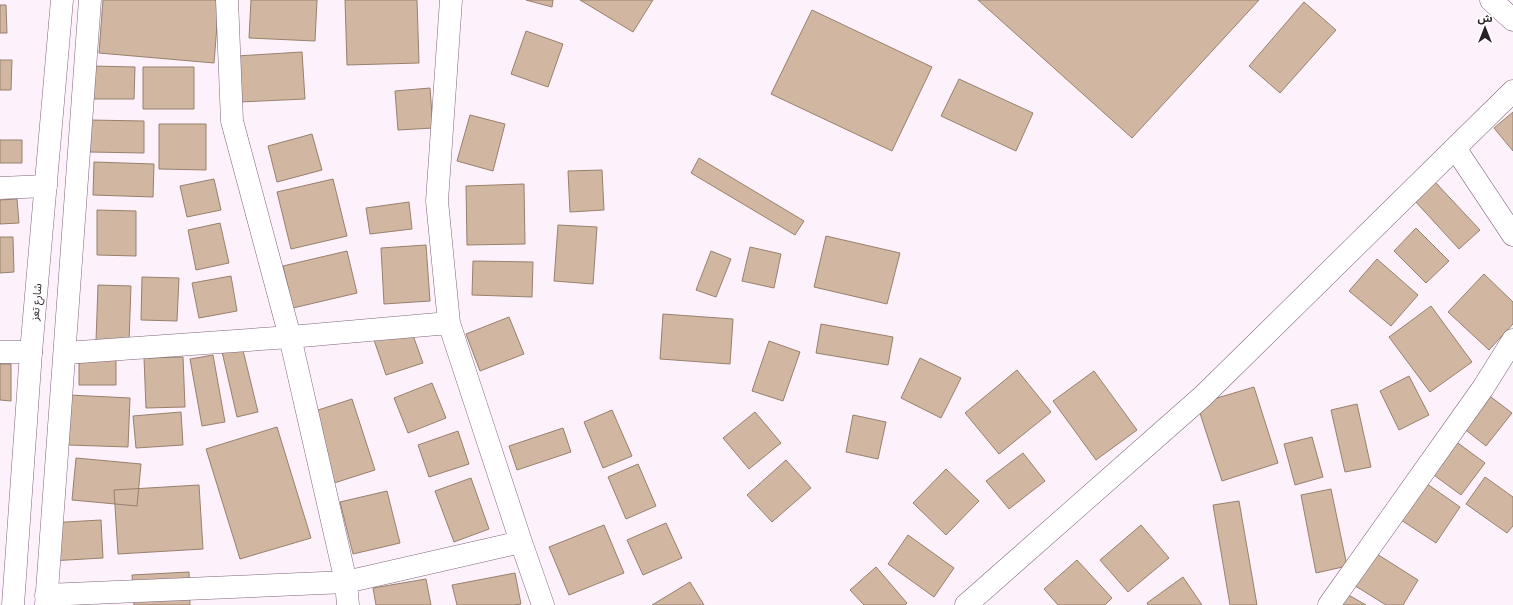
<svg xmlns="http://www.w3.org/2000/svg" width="1513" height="605" font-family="'Public Sans','Noto Sans Arabic',sans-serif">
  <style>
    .building { fill: #d1b6a2; stroke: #98806d }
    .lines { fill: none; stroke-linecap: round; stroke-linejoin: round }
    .minor-casing { stroke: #7d667a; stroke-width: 23 }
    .primary-casing { stroke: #7d667a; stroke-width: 23 }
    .minor { stroke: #fff; stroke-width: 22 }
    .primary { stroke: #fff; stroke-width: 22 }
    .labels { text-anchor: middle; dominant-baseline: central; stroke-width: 3; stroke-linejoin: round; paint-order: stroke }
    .street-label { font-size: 11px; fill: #292028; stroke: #fff }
  </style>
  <rect width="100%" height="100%" fill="#fdf2fb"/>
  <path class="building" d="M103,0H219L214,63L99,53Z
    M251,0H317L315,41L249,38Z
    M345,0H417L419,63L347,65Z
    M526,0H553L552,7Z
    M580,0H653L633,32Z
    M978,0H1259L1132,138Z
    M1304,2L1336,30L1280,93L1249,66Z
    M0,5H6L7,33H0Z
    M812,10L932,67L892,151L771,94Z
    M526,31L563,44L548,87L511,74Z
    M302,52L305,99L240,102L237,56Z
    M0,60H12L11,90H0Z
    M91,66L135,67L134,99H91Z
    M143,67H194V109H143Z
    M959,79L1033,113L1016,151L941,116Z
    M430,88L433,128L398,130L395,91Z
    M1513,112V151L1494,128Z
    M470,115L505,124L493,171L457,161Z
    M90,120L144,121V153L90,152Z
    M159,124H206V170L159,169Z
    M312,134L322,170L277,182L268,146Z
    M0,140H22V163H0Z
    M699,158L804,221L795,235L691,173Z
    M94,162L154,164L153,197L93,195Z
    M602,170L604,210L570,212L568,171Z
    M214,179L221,210L187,217L180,186Z
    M333,179L347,236L291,249L277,192Z
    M1435,182L1480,230L1459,249L1415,201Z
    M524,184L525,244L467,245L466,186Z
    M17,199L19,223L0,224V200Z
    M409,202L412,229L370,234L366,208Z
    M97,210L136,211V256L97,255Z
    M220,223L229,263L196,270L188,230Z
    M558,225L597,227L593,284L554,281Z
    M1416,228L1449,261L1426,283L1394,251Z
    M826,236L900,253L887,304L814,287Z
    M0,237H13L14,272L0,273Z
    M426,245L430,301L384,304L381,248Z
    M750,247L781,254L774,288L742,281Z
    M347,251L357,293L293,308L283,266Z
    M711,251L731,259L716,297L696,290Z
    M1377,259L1418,295L1391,326L1349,291Z
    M473,261L533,262L532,297L472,295Z
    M1484,274L1513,302V324L1489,350L1448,312Z
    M231,276L237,311L199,318L192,283Z
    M142,277L179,278L177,321L141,320Z
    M98,285L131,286L129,342L96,341Z
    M1431,306L1472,362L1430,392L1389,337Z
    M663,314L733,319L730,364L660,359Z
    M509,317L524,354L480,371L466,334Z
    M821,324L893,337L888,365L816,353Z
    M410,327L423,363L386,375L374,340Z
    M240,338L258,412L237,417L220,343Z
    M769,341L800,352L783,401L752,391Z
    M116,355V385H79V356Z
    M213,355L225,422L202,426L190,359Z
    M183,357L185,407L146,408L144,358Z
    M920,358L961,378L941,418L901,398Z
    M0,364H11V401L0,400Z
    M1017,370L1051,412L999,454L965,413Z
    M1094,371L1137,430L1096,460L1053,401Z
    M1409,376L1429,415L1399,430L1380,391Z
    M432,383L446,418L408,433L394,398Z
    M1254,387L1278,463L1222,481L1197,404Z
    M1487,394L1512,413L1486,446L1462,427Z
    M69,395L130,398L128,447L68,445Z
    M352,399L375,470L331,484L309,413Z
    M1357,404L1371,467L1345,472L1331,410Z
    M612,410L632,456L603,468L584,422Z
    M181,412L183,445L136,448L133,416Z
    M755,412L781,443L749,469L723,438Z
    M853,415L886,422L878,459L846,452Z
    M277,427L311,538L240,559L206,449Z
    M563,428L571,452L517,470L509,446Z
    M458,431L469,464L429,477L418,445Z
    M1447,435L1485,463L1461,495L1423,467Z
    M1312,437L1323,477L1295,485L1284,444Z
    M1023,453L1045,481L1009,509L986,481Z
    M76,458L141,464L137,506L72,500Z
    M786,460L811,488L772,522L747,495Z
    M638,464L656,506L626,519L608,477Z
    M946,469L979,501L946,535L913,503Z
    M1485,477L1513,497V526L1507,533L1466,504Z
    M471,478L489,529L454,542L435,491Z
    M1420,479L1460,507L1436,543L1395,516Z
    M199,485L203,549L118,554L114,490Z
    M1331,489L1347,566L1316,573L1301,495Z
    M387,491L400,543L353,554L340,502Z
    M1239,501L1257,605H1230L1213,505Z
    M101,520L103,558L50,561L48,523Z
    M666,523L682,558L643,575L627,540Z
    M604,525L624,573L569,595L549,547Z
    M1141,525L1169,558L1128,592L1100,560Z
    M908,535L954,568L934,597L888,564Z
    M1369,549L1418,580L1403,605H1386L1349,582Z
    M1077,560L1112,598L1105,605H1058L1044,589Z
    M876,567L907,603L905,605H864L850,590Z
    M189,572L190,605H134L132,575Z
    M515,573L521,604L513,605H457L452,585Z
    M1183,577L1202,605H1148L1147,603Z
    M426,579L431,605H376L373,588Z
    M690,582L704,605H652Z
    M1345,593L1366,605H1337Z"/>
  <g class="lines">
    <defs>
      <path id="minor" d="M227,0L232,121L290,337L346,582L348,605
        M451,0L437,201L449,323L521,542L543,605
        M1491,0L1513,20
        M1455,148L1513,235
        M0,188L46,186
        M0,352H31
        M65,353L290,337L449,323
        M46,595L346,582L521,542
        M966,605L1203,396L1513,91
        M1329,605L1483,388L1513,340"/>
      <path id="primary" d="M13,605L31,352L62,0
        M46,605L90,0"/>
    </defs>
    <use href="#minor" class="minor-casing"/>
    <use href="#primary" class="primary-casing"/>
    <use href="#minor" class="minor"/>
    <use href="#primary" class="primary"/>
  </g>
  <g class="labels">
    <g class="street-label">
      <text transform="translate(36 302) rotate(-85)">شارع تعز</text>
    </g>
  </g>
  <g transform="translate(1485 28)" stroke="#ffffff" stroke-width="3" paint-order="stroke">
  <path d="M0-3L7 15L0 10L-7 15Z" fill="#292028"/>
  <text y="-6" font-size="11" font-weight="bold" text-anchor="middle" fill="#292028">ش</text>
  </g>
</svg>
